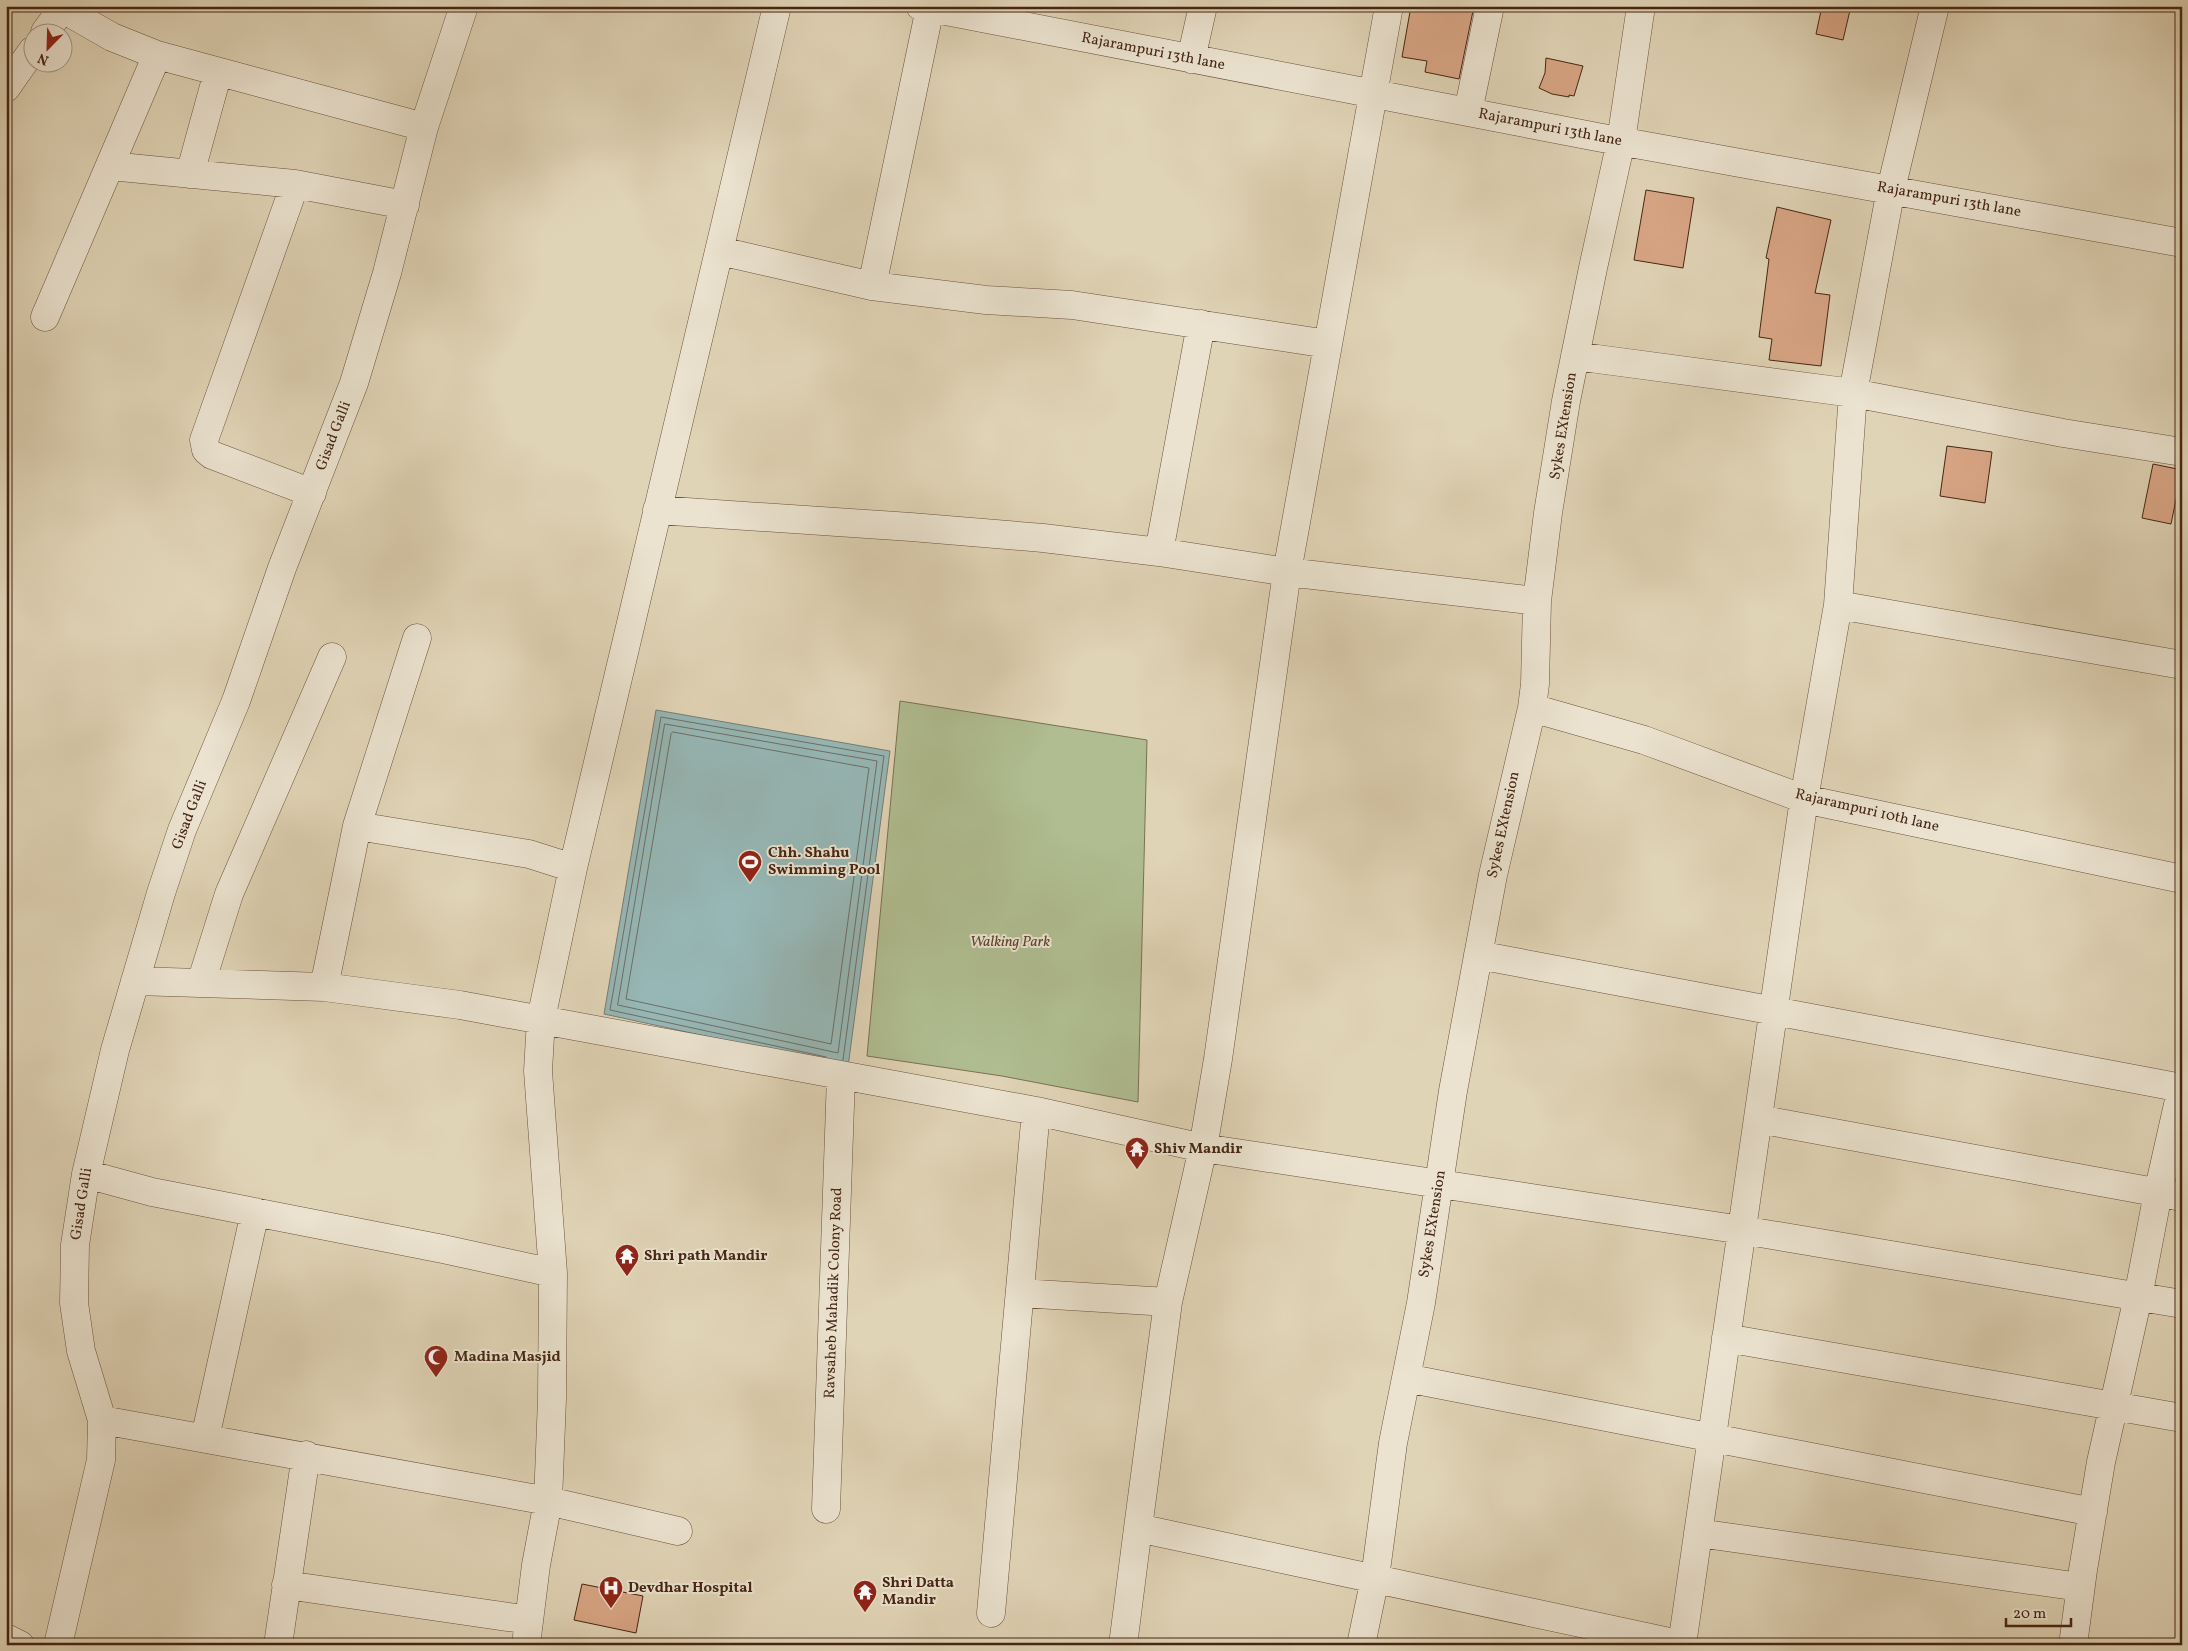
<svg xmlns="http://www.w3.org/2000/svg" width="2188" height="1651" font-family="Vollkorn,serif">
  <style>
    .green { fill: #afbd90; stroke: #7a7152 }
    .water { fill: #96b7b6; stroke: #767d75 }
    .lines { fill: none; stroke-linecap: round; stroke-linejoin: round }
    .shore { stroke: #6e6e64; stroke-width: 1 }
    .building { fill: #d9a685; stroke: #462513 }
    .minor-casing { stroke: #6c513c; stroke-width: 29 }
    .minor { stroke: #ebe3d0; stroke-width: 28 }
    .labels { text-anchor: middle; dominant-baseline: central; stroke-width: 4; stroke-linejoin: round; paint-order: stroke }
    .street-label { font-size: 15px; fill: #462513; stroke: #ebe3d0 }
    .poi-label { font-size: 15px; font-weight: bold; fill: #462513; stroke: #ebe3d0; text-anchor: start }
    .park-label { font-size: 15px; font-style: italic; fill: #5b432c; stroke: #ebe3d0 }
  </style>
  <rect width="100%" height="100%" fill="#e0d4b6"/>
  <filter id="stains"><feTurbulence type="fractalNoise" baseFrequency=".004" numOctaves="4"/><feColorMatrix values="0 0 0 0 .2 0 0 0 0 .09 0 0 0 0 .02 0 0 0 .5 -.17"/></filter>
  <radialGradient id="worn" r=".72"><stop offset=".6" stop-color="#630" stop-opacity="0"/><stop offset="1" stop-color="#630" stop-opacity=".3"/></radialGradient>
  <path class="green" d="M900,701L1147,740L1138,1102L1002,1076L867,1056Z"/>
  <path class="water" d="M656,710L890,751L848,1067L604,1014Z"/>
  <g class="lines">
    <path class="shore" d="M665,724L877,761L838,1053L618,1005Z
      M673,732L869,768L831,1044L626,999L671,734Z
      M826,1057L610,1010L661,717L884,756L843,1060"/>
  </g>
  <path class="building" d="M1411,6H1474L1459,79L1425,72L1427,61L1402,57Z
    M1822,6H1851L1843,40L1816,34Z
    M1546,58L1583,66L1574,96L1569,95V97L1552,94L1539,88L1545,73Z
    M1646,190L1694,198L1683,268L1634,260Z
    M1777,207L1831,220L1815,293L1830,295L1821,366L1769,360L1772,339L1759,337L1769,259L1766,258Z
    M1947,446L1992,452L1985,503L1940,496Z
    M2153,464L2182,470L2171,524L2142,518Z
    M582,1584L643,1596L636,1633L574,1620Z"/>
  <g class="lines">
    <defs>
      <path id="minor" d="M58,6L112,37L157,55L424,127
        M920,6L1597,137L2182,243
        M1389,6L1287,572L1218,1059L1203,1148L1168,1302L1138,1528L1683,1645
        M45,32L62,9
        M1191,59L1203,6
        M6,88L32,51
        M1468,112L1490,6
        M110,166L295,184L405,205
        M190,174L218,72
        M295,184L204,440L206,450L212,455L312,493
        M720,251L872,286L986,300L1072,305L1328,344
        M872,286L930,8
        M45,317L157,55
        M1575,356L1853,393L2063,433L2182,452
        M657,510L911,527L1043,538L1159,552L1287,572L1537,601
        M1159,552L1201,324
        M1838,605L2182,665
        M1532,708L1644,740L1804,799L2182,879
        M357,826L529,854L573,868
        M1478,955L2182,1088
        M135,981L324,987L460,1005L1036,1111L1203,1148L1742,1230L2182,1304
        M201,983L229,894L332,657
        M324,987L357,826L417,638
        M1758,1119L2182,1197
        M86,1174L152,1192L443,1249L553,1273
        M1020,1293L1168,1302
        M1726,1338L2182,1418
        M1406,1378L2093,1512
        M102,1420L548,1501L678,1531
        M205,1438L255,1212
        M826,1509L841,1076
        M1698,1533L2080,1587
        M286,1585L529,1620
        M991,1613L1036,1111
        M6,1638L20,1645
        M58,1645L101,1460L102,1420L81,1351L74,1303L75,1245L86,1174L115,1050L161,893L182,830L236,701L282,568L354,383L387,273L424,127L464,6
        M278,1645L306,1455
        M526,1645L536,1565L548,1501L552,1399L553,1273L538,1071L541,1019L573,868L777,6
        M1123,1645L1138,1528
        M1361,1645L1375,1578L1393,1443L1421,1303L1453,1091L1493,875L1532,708L1535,684L1537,601L1548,513L1566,401L1593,268L1621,141L1641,6
        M1682,1645L1804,799L1838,605L1853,393L1891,189L1935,6
        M2073,1645L2083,1570L2101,1462L2138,1297L2158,1193L2182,1087"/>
    </defs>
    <use href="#minor" class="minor-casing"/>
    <use href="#minor" class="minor"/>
  </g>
  <defs>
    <symbol id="stadium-pin" viewBox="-11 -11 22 30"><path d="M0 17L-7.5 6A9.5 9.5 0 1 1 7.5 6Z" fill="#8f2418" stroke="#ebe3d0"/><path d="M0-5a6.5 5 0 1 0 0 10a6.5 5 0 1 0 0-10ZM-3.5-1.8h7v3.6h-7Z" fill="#fff"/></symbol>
    <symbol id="temple-pin" viewBox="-11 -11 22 30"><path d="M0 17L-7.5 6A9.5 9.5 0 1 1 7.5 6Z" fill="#8f2418" stroke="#ebe3d0"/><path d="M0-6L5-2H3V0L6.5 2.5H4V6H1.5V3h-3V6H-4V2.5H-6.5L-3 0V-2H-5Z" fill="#fff"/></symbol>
    <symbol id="mosque-pin" viewBox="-11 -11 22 30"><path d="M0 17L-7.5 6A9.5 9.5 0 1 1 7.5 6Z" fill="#8f2418" stroke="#ebe3d0"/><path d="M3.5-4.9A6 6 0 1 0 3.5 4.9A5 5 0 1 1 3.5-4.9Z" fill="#fff"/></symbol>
    <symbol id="hospital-pin" viewBox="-11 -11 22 30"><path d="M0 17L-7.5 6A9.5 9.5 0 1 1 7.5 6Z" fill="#8f2418" stroke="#ebe3d0"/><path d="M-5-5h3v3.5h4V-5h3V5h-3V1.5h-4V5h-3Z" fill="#fff"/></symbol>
  </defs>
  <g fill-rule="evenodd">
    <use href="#stadium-pin" x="736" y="848" width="28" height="38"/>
    <use href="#temple-pin" x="1123" y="1135" width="28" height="38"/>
    <use href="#temple-pin" x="613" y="1242" width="28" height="38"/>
    <use href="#mosque-pin" x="422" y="1343" width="28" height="38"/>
    <use href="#hospital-pin" x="597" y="1574" width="28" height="38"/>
    <use href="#temple-pin" x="851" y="1578" width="28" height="38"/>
  </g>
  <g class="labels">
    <g class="street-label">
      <text transform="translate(1153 52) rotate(11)">Rajarampuri 13th lane</text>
      <text transform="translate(1550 128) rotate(11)">Rajarampuri 13th lane</text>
      <text transform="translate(1949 200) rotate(10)">Rajarampuri 13th lane</text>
      <text transform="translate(1564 426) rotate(-81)">Sykes EXtension</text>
      <text transform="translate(334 436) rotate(-69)">Gisad Galli</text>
      <text transform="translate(1867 811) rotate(13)">Rajarampuri 10th lane</text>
      <text transform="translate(190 815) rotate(-69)">Gisad Galli</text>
      <text transform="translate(1504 825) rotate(-78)">Sykes EXtension</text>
      <text transform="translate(82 1204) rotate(-81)">Gisad Galli</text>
      <text transform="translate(1433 1224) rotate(-81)">Sykes EXtension</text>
      <text transform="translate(834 1293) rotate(-88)">Ravsaheb Mahadik Colony Road</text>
    </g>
    <g class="poi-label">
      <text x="768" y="853">Chh. Shahu<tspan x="768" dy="17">Swimming Pool</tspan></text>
      <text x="1154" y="1149">Shiv Mandir</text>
      <text x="644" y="1256">Shri path Mandir</text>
      <text x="454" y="1357">Madina Masjid</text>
      <text x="882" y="1583">Shri Datta<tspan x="882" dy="17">Mandir</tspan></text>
      <text x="628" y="1588">Devdhar Hospital</text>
    </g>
    <g class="park-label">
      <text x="1010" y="942">Walking Park</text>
    </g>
  </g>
  <rect width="2188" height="1651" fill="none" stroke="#e0d4b6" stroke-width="25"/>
  <rect x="8" y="8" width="2173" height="1636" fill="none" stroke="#462513" stroke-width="2.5"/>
  <rect x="12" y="12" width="2163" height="1626" fill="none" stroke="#462513"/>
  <g transform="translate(48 48) rotate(203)"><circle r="24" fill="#ebe3d0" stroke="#a99784"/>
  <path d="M0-4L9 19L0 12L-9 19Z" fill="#8f2418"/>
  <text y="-8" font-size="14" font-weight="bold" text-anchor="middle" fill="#462513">N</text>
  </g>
  <path d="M2006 1618v8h65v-8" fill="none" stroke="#462513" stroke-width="2.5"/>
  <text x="2013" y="1618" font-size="15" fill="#462513" stroke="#ebe3d0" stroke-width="4" paint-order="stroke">20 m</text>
  <rect width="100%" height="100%" filter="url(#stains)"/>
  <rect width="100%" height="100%" fill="url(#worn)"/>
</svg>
